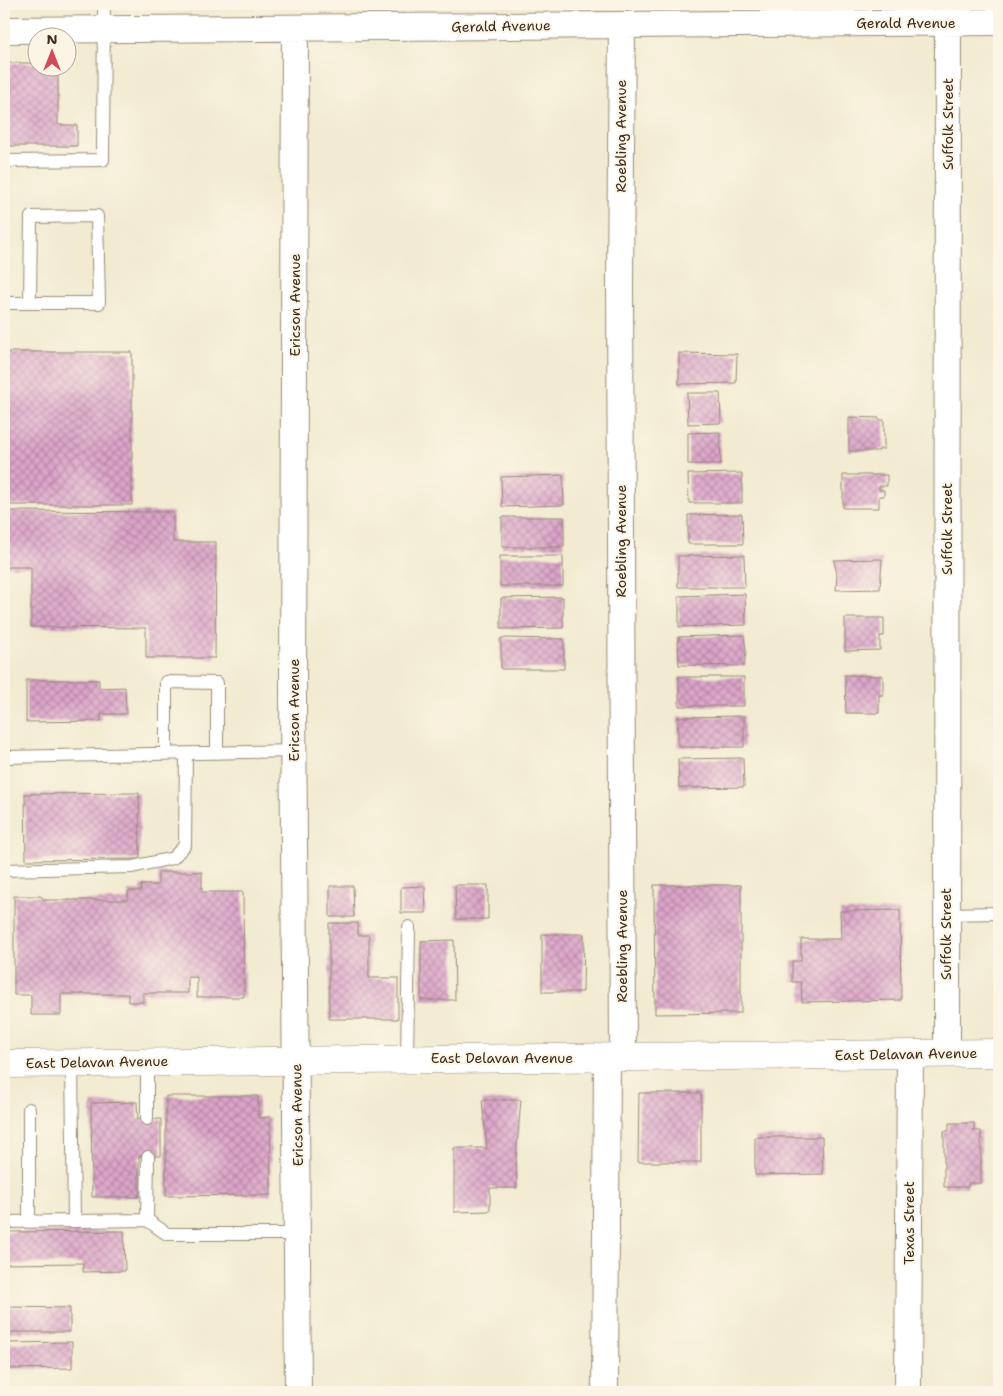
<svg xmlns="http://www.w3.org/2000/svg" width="1003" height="1396" font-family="'Shantell Sans',sans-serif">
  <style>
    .building { fill: url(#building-cross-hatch) }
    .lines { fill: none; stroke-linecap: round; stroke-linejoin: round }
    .service-casing { stroke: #968a78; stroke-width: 14 }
    .minor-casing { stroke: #968a78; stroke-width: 28 }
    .tertiary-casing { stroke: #968a78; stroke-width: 29 }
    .service { stroke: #fff; stroke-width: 12 }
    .minor { stroke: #fff; stroke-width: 26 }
    .tertiary { stroke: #fff; stroke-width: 28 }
    .labels { text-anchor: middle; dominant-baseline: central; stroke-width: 4; stroke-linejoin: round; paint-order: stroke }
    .street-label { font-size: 14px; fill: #3b2a1e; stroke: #fcf5e5 }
  </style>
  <defs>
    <pattern id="building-cross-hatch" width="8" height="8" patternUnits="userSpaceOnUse" patternTransform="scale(1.25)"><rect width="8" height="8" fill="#dca4ca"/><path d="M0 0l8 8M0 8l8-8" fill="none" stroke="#b486a3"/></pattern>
  </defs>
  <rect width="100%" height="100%" fill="#fcf5e5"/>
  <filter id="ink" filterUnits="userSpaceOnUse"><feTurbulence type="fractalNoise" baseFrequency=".02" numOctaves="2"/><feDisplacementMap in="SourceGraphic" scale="10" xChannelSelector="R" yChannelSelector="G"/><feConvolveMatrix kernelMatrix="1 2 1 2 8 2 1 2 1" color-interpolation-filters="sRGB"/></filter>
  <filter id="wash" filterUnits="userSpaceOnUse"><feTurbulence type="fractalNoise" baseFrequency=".0096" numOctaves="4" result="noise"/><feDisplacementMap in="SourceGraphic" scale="20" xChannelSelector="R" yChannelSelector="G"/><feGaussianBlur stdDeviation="1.12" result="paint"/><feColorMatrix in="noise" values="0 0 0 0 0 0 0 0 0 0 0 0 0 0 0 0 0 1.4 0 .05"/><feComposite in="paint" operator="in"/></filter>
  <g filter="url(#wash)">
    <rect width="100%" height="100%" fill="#f2ebd1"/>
    <g id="blocks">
      <path class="building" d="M4,63H38V68H58V125H77V146H5Z
        M4,352H132V505H4Z
        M679,353L737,354L736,383L679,384Z
        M687,393H720L721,423L688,424Z
        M849,417L879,418V420H884V449H879V451H849Z
        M720,432L721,464H688V433Z
        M742,473V503H689L688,474Z
        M563,475L564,505L502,507L501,477Z
        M843,475H887V486H879V490H884V496H879V508H843Z
        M4,511L173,512V542H216L215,658H146V628L31,627V567H4Z
        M742,514L743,544H688V515Z
        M502,517H564V547H502Z
        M744,555L745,587H678V556Z
        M500,556H563V586H500Z
        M882,559L880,589L836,590L837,575L834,560Z
        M745,594L746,625L679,627V596Z
        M563,597V628L501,629V598Z
        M845,618H884V636H880V650L845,651Z
        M744,635L746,652L744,666L679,665L678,637Z
        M501,638L564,639V669H501Z
        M845,675L883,676V695H879V713H846Z
        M679,677H744V706H679Z
        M26,680H99V688L125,687L126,714H101V721L26,722Z
        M744,716V747H678V717Z
        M743,758L744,787L679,788L678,759Z
        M139,793L140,859L26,860L25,794Z
        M158,872H202V892H243L244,997H197V977H188V993H143V1002H128V994H61V1015H31V995H14V896H41L44,900H128V891H141V885H158Z
        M455,885H488V919H456Z
        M654,885H741V1013L655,1014Z
        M330,886H353L354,917H330Z
        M425,886L426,913H401V887Z
        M900,910L901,1000L802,1002L801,982H792V961H801V939H841L840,911Z
        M329,923H358V935H369V978H398V1019H329Z
        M542,934H584L583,992H542Z
        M454,940L455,1000H421V941Z
        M639,1093H701V1162H638Z
        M166,1096H258V1118L270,1117L271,1195L166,1196Z
        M482,1100H521L516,1157L517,1188H490V1211L454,1212V1148H487Z
        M137,1102L138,1119H161V1156H139V1197H92L91,1103Z
        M949,1123H974V1131H981V1183H968V1187H944V1131H949Z
        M755,1137H822L823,1174L755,1175Z
        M124,1231L125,1271L83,1272V1263L4,1264V1232Z
        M8,1307L70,1308V1332H8Z
        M72,1342V1368L4,1369V1343Z"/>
    </g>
  </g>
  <g filter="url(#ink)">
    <use href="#blocks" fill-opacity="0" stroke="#968a78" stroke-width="1"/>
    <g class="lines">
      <defs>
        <path id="service" d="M4,161L103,160L104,4
          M4,303H99L97,216L31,217L30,303
          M166,754V682L217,683V753
          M4,757L294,751
          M4,870L132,867L173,858L185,845L186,754
          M946,914L999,913
          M407,1059L409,927
          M72,1063L74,1221
          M29,1109V1221
          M147,1119V1061
          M147,1220L148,1157
          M4,1222L147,1220L167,1234H298"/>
        <path id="minor" d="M622,25L620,283L623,1057
          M295,28L293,701L298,1392
          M4,30L999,22
          M947,1054L948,4
          M605,1392L607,1058
          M908,1392L910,1054"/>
        <path id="tertiary" d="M4,1064L999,1053"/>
      </defs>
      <use href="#service" class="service-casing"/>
      <use href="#minor" class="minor-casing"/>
      <use href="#tertiary" class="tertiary-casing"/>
      <use href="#service" class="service"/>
      <use href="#minor" class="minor"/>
      <use href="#tertiary" class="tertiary"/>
    </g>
  </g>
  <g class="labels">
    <g class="street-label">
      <text x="906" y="23">Gerald Avenue</text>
      <text transform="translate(501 26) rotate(-1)">Gerald Avenue</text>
      <text transform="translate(948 124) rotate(-90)">Suffolk Street</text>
      <text transform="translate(621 136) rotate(-90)">Roebling Avenue</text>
      <text transform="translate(295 305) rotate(-90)">Ericson Avenue</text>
      <text transform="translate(947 529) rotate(-90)">Suffolk Street</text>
      <text transform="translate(621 541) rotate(-90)">Roebling Avenue</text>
      <text transform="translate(294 710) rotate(-90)">Ericson Avenue</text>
      <text transform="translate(946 934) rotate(-90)">Suffolk Street</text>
      <text transform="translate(622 946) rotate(-90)">Roebling Avenue</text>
      <text transform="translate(906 1054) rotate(-1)">East Delavan Avenue</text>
      <text x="502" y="1058">East Delavan Avenue</text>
      <text transform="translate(97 1062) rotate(-1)">East Delavan Avenue</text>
      <text transform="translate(297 1115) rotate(-91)">Ericson Avenue</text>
      <text transform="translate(909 1223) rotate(-90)">Texas Street</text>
    </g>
  </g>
  <rect width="1003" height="1396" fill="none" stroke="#fcf5e5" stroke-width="20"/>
  <g transform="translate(52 52)"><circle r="24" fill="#fcf5e5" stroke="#afa495"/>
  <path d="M0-4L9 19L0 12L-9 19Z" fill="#d1495b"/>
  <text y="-8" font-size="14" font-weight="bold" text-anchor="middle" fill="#3b2a1e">N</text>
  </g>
</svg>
